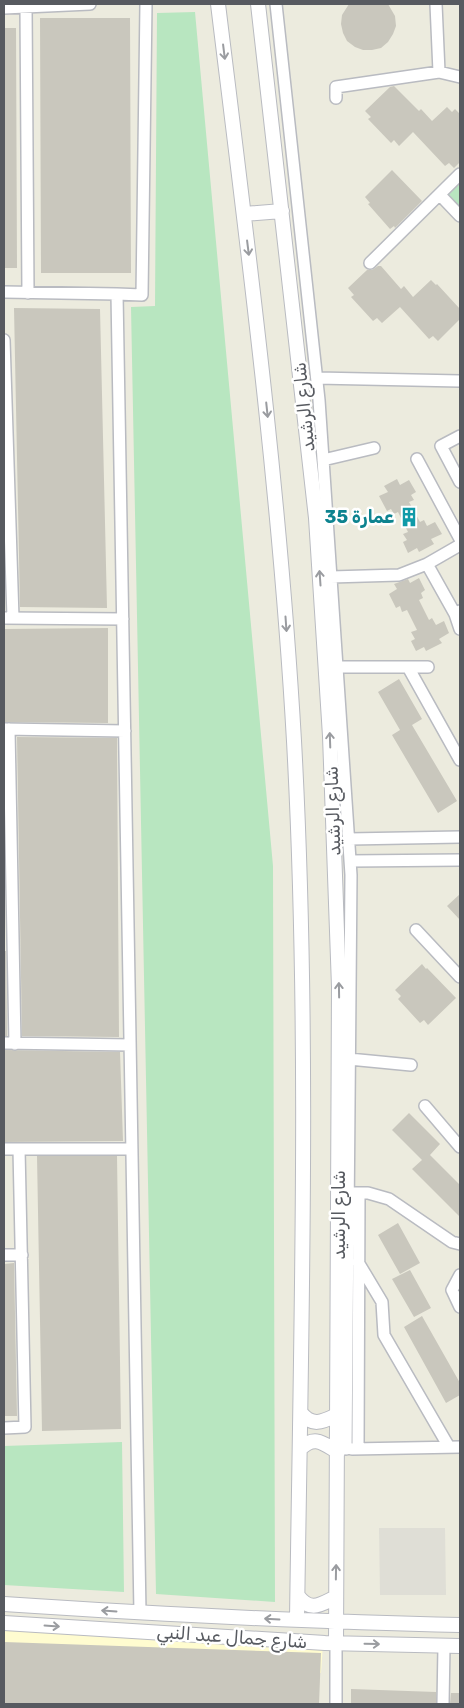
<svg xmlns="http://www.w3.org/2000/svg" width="464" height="1708" font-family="Rubik,Vazirmatn,sans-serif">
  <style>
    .commercial { fill: #fffcd0 }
    .industrial { fill: #dfded6 }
    .green { fill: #b8e6c0 }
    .building { fill: #c9c7bd }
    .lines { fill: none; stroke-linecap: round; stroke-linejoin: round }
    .minor-casing { stroke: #b9bbc1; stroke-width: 14 }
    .tertiary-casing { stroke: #b9bbc1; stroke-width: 16 }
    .minor { stroke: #fff; stroke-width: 11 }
    .tertiary { stroke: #fff; stroke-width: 14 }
    .oneway { stroke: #9a9ca0 }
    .labels { text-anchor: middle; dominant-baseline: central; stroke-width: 5; stroke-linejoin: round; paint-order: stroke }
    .street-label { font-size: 18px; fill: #575a60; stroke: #fff }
    .culture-label { font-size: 18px; font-weight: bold; fill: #0d838f; stroke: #fff; text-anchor: end }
  </style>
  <rect width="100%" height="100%" fill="#ecebde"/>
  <path class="commercial" d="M4,1628L323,1644L321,1673L4,1662Z"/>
  <path class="industrial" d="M379,1528H445L446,1595H380Z"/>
  <path class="green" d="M195,12L273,866L275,1602L156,1594L131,307L155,306L157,13Z
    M460,174V216L440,195Z
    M122,1442L124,1592L4,1585V1446Z"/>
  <path class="building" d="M349,4H388L395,16L396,26L393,34L388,42L381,48L372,50H363L355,47L347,41L343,33L341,24L342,15Z
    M40,18H130L131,273H41Z
    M4,28H16L17,268H4Z
    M394,86L419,111L421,109L432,121L447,107L452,112L455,109L460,114V162L454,168L449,163L445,166L413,132L399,146L394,140L391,143L368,119L371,117L365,111L390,87Z
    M392,170L422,201L395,228L394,226L390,229L368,204L370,203L365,197Z
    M378,266H381L401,289L404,286L413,297L431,280L436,285L437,284L460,309V319L438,341L433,336L429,339L400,307L382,323L377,318L373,321L351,297L354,295L348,288L367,270H372Z
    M14,308L100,309L107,608L20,607Z
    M397,479L400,485L409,480L416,492L411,495L414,500L409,502L420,522L424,520L427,526L435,522L442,534L431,539L434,544L419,552L417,548L408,553L403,542L407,540L403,534L408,532L398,512L394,514L391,509L387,511L379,496L388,492L384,486Z
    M419,578L425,590L421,593L423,598L419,600L429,620L432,618L436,625L444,621L449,633L439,639L442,643L426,651L424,647L416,651L411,641L415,639L411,632L417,630L407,610L402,612L400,606L396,608L389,594L397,589L394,584L408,579L410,583Z
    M108,628V723L4,722V629Z
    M399,679L422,719L412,725L457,801L438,813L392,735L400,730L378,692Z
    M17,737L117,738L119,1037L22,1036Z
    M460,894V920L447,906Z
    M4,951H6L7,1036H4Z
    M422,964L426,969L427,968L456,998L428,1025L424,1020L420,1023L398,999L401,996L395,990Z
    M4,1050L120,1052L123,1141L4,1142Z
    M409,1113L440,1144L430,1155L460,1185V1217L412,1169L422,1160L392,1130Z
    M37,1156H117L121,1429L42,1431Z
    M398,1223L420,1263L400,1274L378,1235Z
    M14,1263L17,1416H4V1264Z
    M410,1270L431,1308L414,1317L392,1279Z
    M422,1316L460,1383V1395L446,1403L404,1327Z
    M4,1642L321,1653L319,1704H4Z
    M351,1689L436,1692V1704H351Z
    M451,1693H460V1704H450Z"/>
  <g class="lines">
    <defs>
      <path id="minor" d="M276,4L319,400L351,875L346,1449
        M436,4L439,72
        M26,7L28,293
        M4,8L90,4
        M336,98V87L439,72L460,77
        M440,195L460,216
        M370,263L460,174
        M4,292L117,294
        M4,340L13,618
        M317,378L460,381
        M460,436L441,446L460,482
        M417,459L460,539
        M323,460L374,448
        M460,545L427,564L455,614L460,611
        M331,577L399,575L427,564
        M455,614L460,629
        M4,618L123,619
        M337,667H428
        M408,667L460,760
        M4,729L125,731
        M9,729L15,1044
        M349,839L460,837
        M350,861L460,860
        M416,930L460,977
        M4,1043L130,1045
        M349,1059L411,1065
        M425,1106L460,1147
        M4,1149H132
        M352,1193H368L389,1199L452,1242L460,1244
        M4,1255H22
        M358,1262L382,1302L384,1335L449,1447
        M460,1275L452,1290L460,1307
        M4,1428L25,1427L19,1149
        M352,1449L460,1447
        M358,1449L359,1193
        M140,1613L117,294L142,295L146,4
        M336,1704V1643
        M443,1704L444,1646"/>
      <path id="tertiary" d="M218,4C248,249 280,494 294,741C310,1034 301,1327 297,1620
        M258,4L316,518L330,736L339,987L336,1643
        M244,214L282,211
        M301,1413C313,1428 324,1421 339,1414
        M300,1449C315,1434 324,1444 338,1452
        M298,1596C311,1613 321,1604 336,1597
        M4,1604C156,1614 308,1622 460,1625
        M4,1623L325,1643L460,1646"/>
    </defs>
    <use href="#minor" class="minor-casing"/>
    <use href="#tertiary" class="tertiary-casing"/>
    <use href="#minor" class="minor"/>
    <use href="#tertiary" class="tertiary"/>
  </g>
  <defs><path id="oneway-shaft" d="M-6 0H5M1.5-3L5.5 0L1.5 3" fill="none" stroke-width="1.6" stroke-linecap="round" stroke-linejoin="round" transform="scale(1.25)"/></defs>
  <g class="oneway">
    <use href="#oneway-shaft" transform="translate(224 52) rotate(83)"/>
    <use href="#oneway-shaft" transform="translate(248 248) rotate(83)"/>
    <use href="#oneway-shaft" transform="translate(267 410) rotate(84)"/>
    <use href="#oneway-shaft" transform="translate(320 578) rotate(-94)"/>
    <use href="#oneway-shaft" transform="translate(286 624) rotate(86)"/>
    <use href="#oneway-shaft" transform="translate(330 740) rotate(-92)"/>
    <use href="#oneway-shaft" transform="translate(339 990) rotate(-91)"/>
    <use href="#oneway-shaft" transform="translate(336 1572) rotate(-89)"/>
    <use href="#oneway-shaft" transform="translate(109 1611) rotate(-176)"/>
    <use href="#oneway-shaft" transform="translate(272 1619) rotate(-177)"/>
    <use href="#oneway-shaft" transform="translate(52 1626) rotate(4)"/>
    <use href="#oneway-shaft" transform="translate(372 1644) rotate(1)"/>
  </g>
  <defs>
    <symbol id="building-bare" viewBox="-9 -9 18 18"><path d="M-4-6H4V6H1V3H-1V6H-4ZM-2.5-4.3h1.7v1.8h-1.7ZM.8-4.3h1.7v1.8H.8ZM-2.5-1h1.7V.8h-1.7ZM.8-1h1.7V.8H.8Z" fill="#0f9aa8" stroke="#fff" stroke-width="2.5" paint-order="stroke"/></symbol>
  </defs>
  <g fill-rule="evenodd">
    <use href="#building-bare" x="395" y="503" width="28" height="28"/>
  </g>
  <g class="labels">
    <g class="street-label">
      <text transform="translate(304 407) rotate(-96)">شارع الرشيد</text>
      <text transform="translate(333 811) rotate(-92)">شارع الرشيد</text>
      <text transform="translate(339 1215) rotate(-90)">شارع الرشيد</text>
      <text transform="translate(232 1637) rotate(4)">شارع جمال عبد النبي</text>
    </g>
    <g class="culture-label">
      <text x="394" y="517">عمارة 35</text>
    </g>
  </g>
  <rect width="464" height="1708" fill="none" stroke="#575a60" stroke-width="10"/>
</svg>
